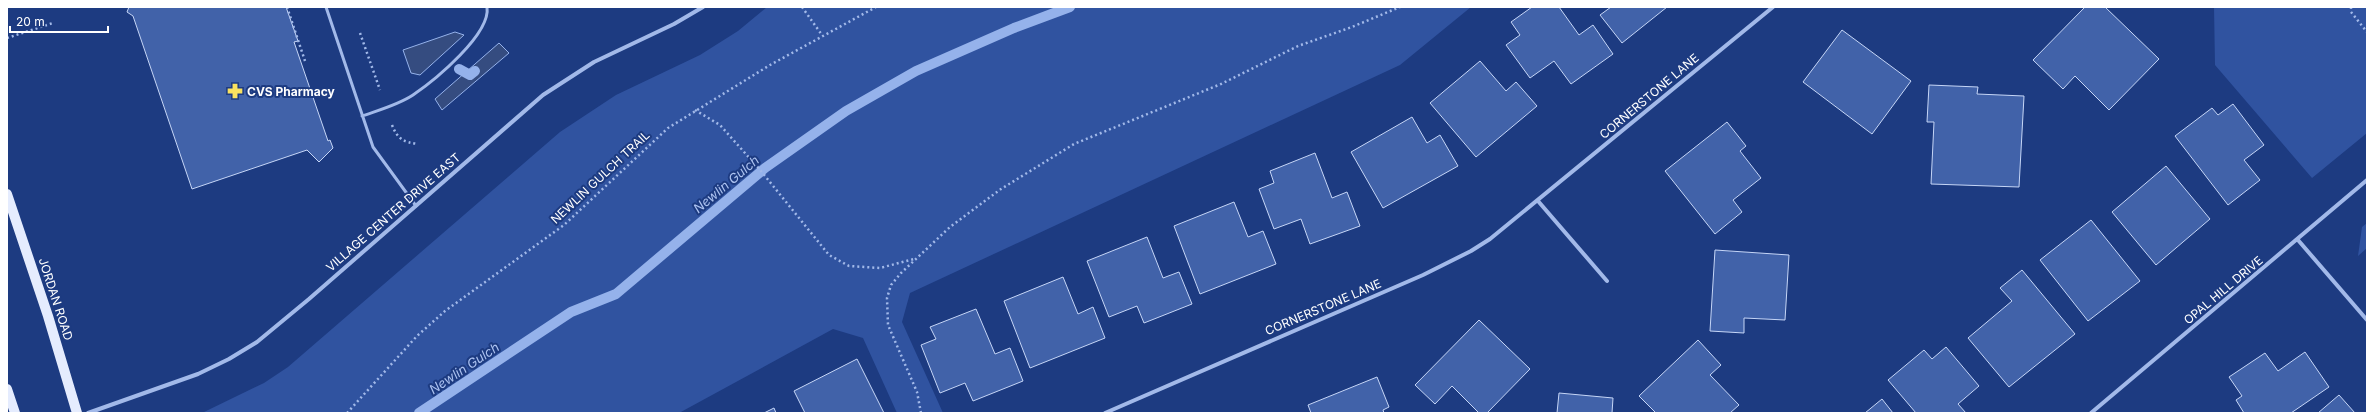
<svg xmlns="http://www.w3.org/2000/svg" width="2374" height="420" font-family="Inter,sans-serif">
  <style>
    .green { fill: #3053a0 }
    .water { fill: #354c80; stroke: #95b2eb }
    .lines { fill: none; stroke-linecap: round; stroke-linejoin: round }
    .stream { stroke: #95b2eb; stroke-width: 10 }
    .building { fill: #4162a9; stroke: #c6d6f7 }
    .path { stroke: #a2b9e9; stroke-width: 2.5; stroke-dasharray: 2 3; stroke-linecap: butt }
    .service { stroke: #a2b9e9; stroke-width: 3 }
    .minor { stroke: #a2b9e9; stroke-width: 4 }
    .primary { stroke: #e5ecfe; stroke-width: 10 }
    .labels { text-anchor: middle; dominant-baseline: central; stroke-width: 4; stroke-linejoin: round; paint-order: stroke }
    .poi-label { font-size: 12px; font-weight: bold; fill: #fff; stroke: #1d3b81; text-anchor: start }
    .street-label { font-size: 12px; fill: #fff; stroke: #1d3b81 }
    .water-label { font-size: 13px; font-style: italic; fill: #adc3f1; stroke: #1d3b81 }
  </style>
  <rect width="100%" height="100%" fill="#1d3b81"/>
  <path class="green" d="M767,7H1471L1400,65L910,293L902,322L943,413H897L863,338L833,329L679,413H202L264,383L288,367L560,132L616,95L700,55L738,31Z
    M2214,7H2367V133L2312,178L2215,65Z
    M2367,223V248L2358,256L2362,227Z"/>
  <path class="water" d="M455,32L464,35L420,75L411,73L403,50Z
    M499,43L509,53L442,110L435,99Z"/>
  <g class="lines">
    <path class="stream" d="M459,69L470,75L475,71
      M419,413L571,312L616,294L765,168L846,111L916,71L1014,28L1070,7"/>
  </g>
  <path class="building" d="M129,7H286L298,41L294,42L328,141L330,140L333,148L319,162L307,150L192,189L133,16L127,12Z
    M1532,7H1559L1579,35L1593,25L1613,54L1571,84L1554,61L1530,78L1506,45L1520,35L1511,22Z
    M1611,7H1667L1622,43L1600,15Z
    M2085,7H2105L2159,59L2109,110L2075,76L2063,89L2033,60Z
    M1842,30L1911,81L1872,134L1803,82Z
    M1480,61L1506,91L1516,82L1537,106L1476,157L1430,103Z
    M1929,85L1978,87L1977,94L2024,96L2019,187L1931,184L1934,122H1927Z
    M2233,104L2264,145L2244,160L2260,180L2228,205L2175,136L2212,108L2218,115Z
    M1412,117L1427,143L1440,135L1458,166L1383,208L1351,152Z
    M1727,122L1746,146L1740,151L1761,178L1733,200L1742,212L1715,234L1665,171Z
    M1315,153L1332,198L1347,192L1360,226L1310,244L1301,219L1274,229L1259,189L1274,183L1270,171Z
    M2166,166L2210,219L2156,265L2112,212Z
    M1234,202L1248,237L1263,231L1276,264L1200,294L1174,226Z
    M2091,220L2140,281L2088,321L2040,260Z
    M1147,237L1163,278L1179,272L1192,304L1144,323L1137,306L1109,317L1087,261Z
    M1715,250L1789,255L1785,320L1744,318V333L1710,331Z
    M2022,270L2075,334L2009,387L1968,338L2012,301L2000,288Z
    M1063,277L1078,314L1093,307L1105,338L1030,368L1004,301Z
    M976,309L995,354L1010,348L1023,381L973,401L965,383L940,393L921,345L936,339L930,327Z
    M1479,320L1530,369L1487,413H1479L1452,386L1435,404L1415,385Z
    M1698,340L1721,365L1710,375L1739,405L1730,413H1656L1639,396Z
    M1946,347L1979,386L1958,404L1966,413H1916L1888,380L1924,350L1932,359Z
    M2305,352L2329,387L2291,413H2244L2236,400L2242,396L2229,377L2265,353L2278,371Z
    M857,359L884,413H805L794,391Z
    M1377,377L1389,407L1383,410L1384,413H1311L1308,405Z
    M1559,393L1613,398L1612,413H1557Z
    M2339,395L2355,413H2318Z
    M1882,399L1893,413H1865Z
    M774,408L776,413H764Z"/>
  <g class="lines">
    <path class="path" d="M287,7L305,61
      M802,7L822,35
      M2351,7V12L2367,32
      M360,33L380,90
      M7,38L53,23
      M695,110L720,125L761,171L829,255L849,266L880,268L914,259
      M392,125C398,140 404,142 418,144
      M347,413L417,336L445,311L564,225L668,128L770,65L876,7
      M921,413L917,392L888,325L887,298L891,285L901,273L950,227L1001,189L1074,144L1221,84L1298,46L1352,27L1400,7"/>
    <path class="service" d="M326,7L373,147L416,206
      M362,116C379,110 398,105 413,95C435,80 491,34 487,7"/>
    <path class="minor" d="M1538,201L1607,281
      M2298,240L2367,320
      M88,413L198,374L229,359L257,342L309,299L543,95L594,62L674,24L703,7
      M1105,413L1423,275L1471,251L1490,239L1773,7
      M2091,413L2367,180"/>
    <path class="primary" d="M7,194L48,316L77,413
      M7,389L15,413"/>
  </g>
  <defs>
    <symbol id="pharmacy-bare" viewBox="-9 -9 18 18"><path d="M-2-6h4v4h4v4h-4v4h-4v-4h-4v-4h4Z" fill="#f9e160" stroke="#1d3b81" stroke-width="2.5" paint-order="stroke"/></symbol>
  </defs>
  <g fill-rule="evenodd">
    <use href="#pharmacy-bare" x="224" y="80" width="22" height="22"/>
  </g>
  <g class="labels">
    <g class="poi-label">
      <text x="247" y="91">CVS Pharmacy</text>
    </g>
    <g class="street-label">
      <text transform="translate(1649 96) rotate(-40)">CORNERSTONE LANE</text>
      <text transform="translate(600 177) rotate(-43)">NEWLIN GULCH TRAIL</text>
      <text transform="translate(393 212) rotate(-41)">VILLAGE CENTER DRIVE EAST</text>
      <text transform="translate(2223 290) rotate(-40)">OPAL HILL DRIVE</text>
      <text transform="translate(56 299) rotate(72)">JORDAN ROAD</text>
      <text transform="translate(1323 307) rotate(-23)">CORNERSTONE LANE</text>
    </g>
    <g class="water-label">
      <text transform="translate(726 184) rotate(-40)">Newlin Gulch</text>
      <text transform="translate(464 368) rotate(-34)">Newlin Gulch</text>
    </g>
  </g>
  <rect width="2374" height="420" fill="none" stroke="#ffffff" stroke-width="16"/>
  <path d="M10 26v6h98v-6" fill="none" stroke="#ffffff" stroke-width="2"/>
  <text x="16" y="26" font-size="12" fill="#ffffff" stroke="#1d3b81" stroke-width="3" paint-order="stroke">20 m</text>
</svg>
